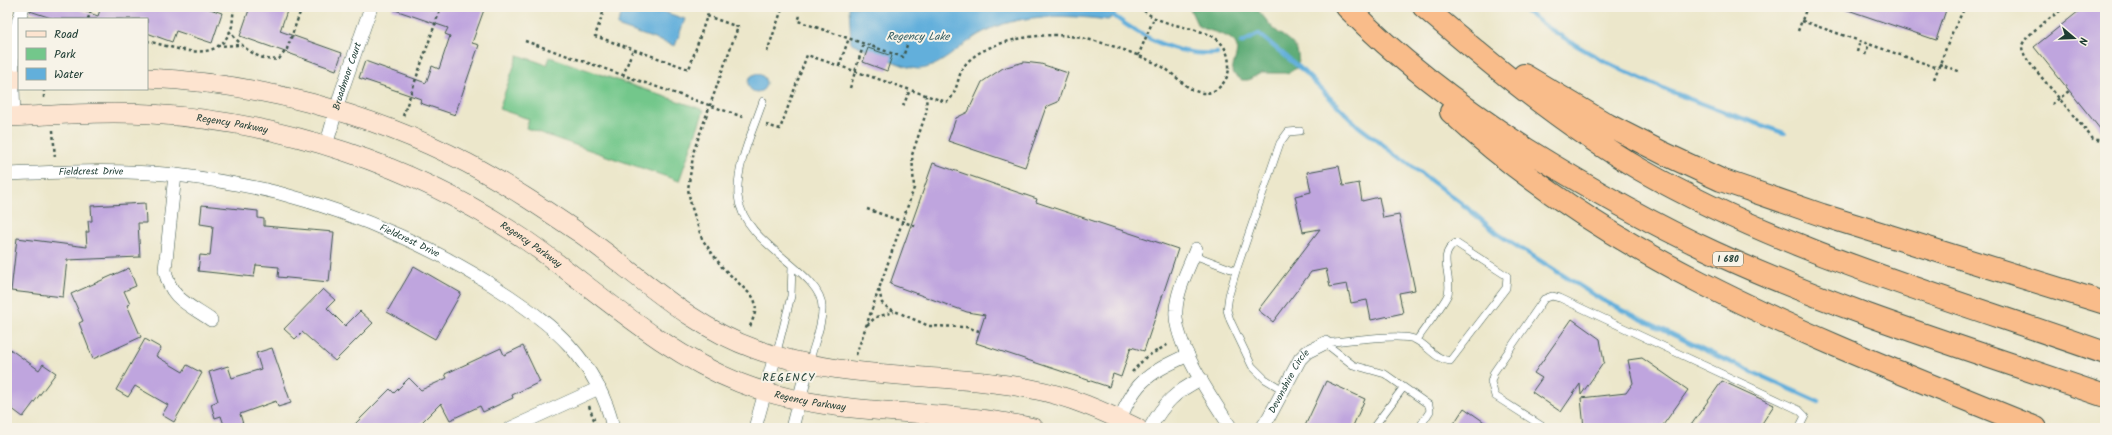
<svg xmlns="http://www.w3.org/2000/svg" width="2112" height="435" font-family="Kalam,sans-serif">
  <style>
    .green { fill: #73c78b; stroke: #498260 }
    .forest { fill: #5eac77; stroke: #3e7456 }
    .water { fill: #62afdb; stroke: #407688 }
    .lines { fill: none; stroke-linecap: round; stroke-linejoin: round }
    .stream { stroke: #62afdb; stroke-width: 4.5 }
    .building { fill: #bfa5de }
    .lane-casing { stroke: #3e564b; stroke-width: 8 }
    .street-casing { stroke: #3e564b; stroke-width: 14 }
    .secondary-casing { stroke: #3e564b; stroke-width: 20 }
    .highway-casing { stroke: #3e564b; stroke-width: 24 }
    .path { stroke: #3e564b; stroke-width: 2.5; stroke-dasharray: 3 3; stroke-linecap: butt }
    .lane { stroke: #fff; stroke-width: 7 }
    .street { stroke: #fff; stroke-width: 13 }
    .secondary { stroke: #fde4d0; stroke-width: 19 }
    .highway { stroke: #f9bc8a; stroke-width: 22 }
    .labels { text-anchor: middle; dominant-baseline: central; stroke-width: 4; stroke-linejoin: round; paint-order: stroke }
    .shield { fill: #f7f3e8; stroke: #60746a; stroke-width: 1 }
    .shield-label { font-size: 9px; font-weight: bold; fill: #1f3d34 }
    .street-label { font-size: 10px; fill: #1f3d34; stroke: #f7f3e8 }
    .water-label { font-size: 11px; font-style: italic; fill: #305a5e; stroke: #f7f3e8 }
    .neighbourhood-label { font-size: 11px; letter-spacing: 1px; fill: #1f3d34; stroke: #f7f3e8 }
  </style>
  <rect width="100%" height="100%" fill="#f7f3e8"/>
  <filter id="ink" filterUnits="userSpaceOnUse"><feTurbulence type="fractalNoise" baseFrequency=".025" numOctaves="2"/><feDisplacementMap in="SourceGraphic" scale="8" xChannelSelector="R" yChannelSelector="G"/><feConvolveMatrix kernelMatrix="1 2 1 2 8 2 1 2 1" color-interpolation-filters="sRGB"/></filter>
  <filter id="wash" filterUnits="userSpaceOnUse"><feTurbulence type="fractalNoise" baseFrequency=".012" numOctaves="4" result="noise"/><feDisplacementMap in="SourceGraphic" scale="16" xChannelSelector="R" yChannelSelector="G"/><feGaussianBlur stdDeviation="0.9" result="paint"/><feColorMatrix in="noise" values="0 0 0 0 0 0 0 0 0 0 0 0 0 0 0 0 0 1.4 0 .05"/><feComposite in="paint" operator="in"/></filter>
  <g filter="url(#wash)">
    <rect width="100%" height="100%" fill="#ece7cb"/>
    <path class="green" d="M518,55L547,65L550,57L704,110L679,181L526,128L529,119L499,109Z"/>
    <path class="forest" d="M1189,7H1254C1262,13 1266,21 1273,28C1287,41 1303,44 1297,68L1287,73H1261L1248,80H1242L1232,73C1232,65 1237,57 1237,49C1237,34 1208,32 1198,26Z"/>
    <path class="water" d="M624,7H655V9L685,19L675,46L617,26Z
      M849,7H1118L1114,16L1108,20C1068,15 1025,13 988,30C965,39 943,68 919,69C904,69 867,49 851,43Z
      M748 83a9 9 0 1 1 18 0a9 9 0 1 1-18 0Z"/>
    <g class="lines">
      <path class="stream" d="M1520,7C1602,71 1687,99 1784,133
        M1114,16C1143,38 1180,57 1217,53
        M1241,43L1259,34L1300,68L1358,126L1466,207L1498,234L1602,300L1719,357L1819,402"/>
    </g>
    <g id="blocks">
      <path class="building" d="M31,7H72L98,16L101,7H204L222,13L212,43L176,31L172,42L147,33V19H54L30,11Z
        M250,7H274L287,11L280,31L342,53L336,70L240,36Z
        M393,7H485L472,43L479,45L455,115L420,103L421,99L359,78L365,61L426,83L432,66L439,69L450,36L445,34L448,28L392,9Z
        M1845,7H1947L1936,40L1845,9Z
        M2084,7H2105V135L2034,47Z
        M868,48L892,56L887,71L863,62Z
        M1024,62L1041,64L1068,73L1058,102L1046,107L1025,167L948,141L956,118L968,112L982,82L1003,68Z
        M933,163L1037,199L1036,202L1178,249L1144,351L1131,347L1121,377L1113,374L1109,387L976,343L985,315L967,312L890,284Z
        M1339,166L1343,186L1359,183L1362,201L1379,197L1383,218L1399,215L1415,290L1399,293L1403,313L1371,320L1367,300L1351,303L1347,284L1330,287L1326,269L1311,272L1273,322L1258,310L1320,229L1303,232L1295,196L1311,192L1307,172Z
        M145,203L146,223H138L140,257L67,260L63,297L11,291L17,238L87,247L86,232H89L88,221H92L91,206Z
        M202,205L258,211V218L264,219V226L334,232L329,282L278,277L279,267L256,265L254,277L198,271L200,255L210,256L213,226L200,224Z
        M414,266L461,293L435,339L387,312Z
        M129,268L136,286L124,291L130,304L127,305L141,337L93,359L79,323L83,321L71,294Z
        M323,289L335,300L327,308L345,326L360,311L373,323L335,361L302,332L295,339L284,329Z
        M1572,319L1600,339L1604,362L1581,395L1580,384L1561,412L1532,392L1542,378L1534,373Z
        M145,339L161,348L156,356L183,372L187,365L202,373L174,422L162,415L168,405L135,386L128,397L116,390Z
        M523,346L540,382L512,395L513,398L483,412L480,406L450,420L441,403L416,428H351L390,389L394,393L409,378L421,390L447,378L445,374L501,348L504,355Z
        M7,347L39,370L43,364L56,373L23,417L7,405Z
        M272,348L291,403L278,407L276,401L240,414L243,424L225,428L221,416L215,418L211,404L218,401L209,372L228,366L232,378L261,369L256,353Z
        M1642,358L1688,390L1661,428H1584L1581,398L1626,393L1633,383L1628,360Z
        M1326,381L1365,399L1352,428H1304Z
        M1722,381L1774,405L1759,428H1689Z
        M1464,408L1493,428H1451Z"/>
    </g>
  </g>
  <g filter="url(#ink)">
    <use href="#blocks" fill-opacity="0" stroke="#3e564b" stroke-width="1"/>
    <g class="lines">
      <defs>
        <path id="lane" d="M763,101C753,131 736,164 738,196C742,245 822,271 822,307C823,325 813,346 809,364
          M1194,255L1236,271
          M1325,343C1343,341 1400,333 1414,339C1428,345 1434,359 1450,361L1506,288L1507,276L1456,243C1436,255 1453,276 1448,294C1445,303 1423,330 1417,340
          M1325,343L1353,365L1385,374L1429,405L1430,411L1419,428
          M776,356L791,296L792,266
          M1283,390L1265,379L1252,366L1230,320L1227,310L1229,295L1236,271L1280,143L1288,132L1300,131
          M1373,428L1403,388
          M1545,428L1495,396L1491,382L1494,372L1544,299L1552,296L1560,298L1799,410L1805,416L1799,428"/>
        <g id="street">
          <path d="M19,19L23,7"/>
          <path d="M14,117C13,85 10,50 19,19"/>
          <path id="s1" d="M326,146L341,93L371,7"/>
          <path id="s2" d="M7,174C64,172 119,169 176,175C210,179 245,185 279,193C359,214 442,251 509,296C531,311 552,326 569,345C590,368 607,398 613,428"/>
          <path d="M175,175L165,270C170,299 188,304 211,320"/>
          <path d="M1196,249C1189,268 1177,289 1176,310C1173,343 1213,400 1231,428"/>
          <path d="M1117,427C1133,383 1146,374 1188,355"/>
          <path d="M511,428L599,388"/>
          <path d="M755,428L775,356"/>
          <path d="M792,428L808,365"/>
          <path d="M1150,428C1164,403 1175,392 1201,379"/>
          <path id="s3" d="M1262,428L1269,417L1300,359L1307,352L1325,343"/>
        </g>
        <g id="secondary">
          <path d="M147,78C258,83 368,112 467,163C507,184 544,209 581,234C638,274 689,326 755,349C846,382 939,371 1032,389C1069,396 1103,411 1137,428"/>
          <path d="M7,80L19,79"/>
          <path id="s4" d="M7,117C55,115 103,111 151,114C283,122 414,165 524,239C595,288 659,351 740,383C834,420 937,406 1034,428"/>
        </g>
        <path id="highway" d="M1347,7C1401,62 1461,107 1526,149C1587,187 1650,223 1715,253C1841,311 1975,351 2105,396
          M1424,7C1493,66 1562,124 1641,170C1785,252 1949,298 2105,353
          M1524,75L1608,125L1663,153L1721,180L1822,215L2105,303
          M1451,112C1615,266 1831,344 2036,428"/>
      </defs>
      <use href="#lane" class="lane-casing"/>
      <use href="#street" class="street-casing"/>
      <use href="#secondary" class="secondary-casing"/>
      <use href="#highway" class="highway-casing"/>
      <path class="path" d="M605,7L595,36L689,69L710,7
        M762,7H764
        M2065,7C2055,15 2024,35 2022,46C2022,52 2025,56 2028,61L2093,139L2105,142
        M707,16L738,27L694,150L688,189L691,205L702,239L722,267L752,296C760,307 753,318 749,329
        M800,16L798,21L903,57L909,39
        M88,19L92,7
        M1802,21L1938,68
        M229,31C240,45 259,63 279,59L287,49L302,7
        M1798,31L1807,7
        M147,41C175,47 219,68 232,26C233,20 233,13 234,7
        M525,41L746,118
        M217,46L241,45
        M767,52L782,9
        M1857,52L1860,41
        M1865,55L1869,44
        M1138,56L1154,18
        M1939,64L1961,72
        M839,66L849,38
        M623,76L633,49
        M1934,79L1952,33L1965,7
        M850,88L864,43
        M44,89V99
        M2052,104L2069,91
        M903,106L910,90
        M403,116L441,7
        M766,125L780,129L807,55L946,102C957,97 957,77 963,68C979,41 1041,32 1069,36C1100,40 1133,52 1161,66C1176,74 1186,91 1203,93C1218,94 1230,79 1229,65C1227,18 1168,37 1140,7
        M53,130L55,159
        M867,209L918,227
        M879,290L882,303L888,308L929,326L966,327L979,331
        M867,325L876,317L894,312
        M856,355L914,188L912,155L927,110L926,96
        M1132,372L1146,357L1169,344
        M589,406L597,428"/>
      <use href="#lane" class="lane"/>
      <use href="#street" class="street"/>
      <use href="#secondary" class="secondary"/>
      <use href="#highway" class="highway"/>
    </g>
  </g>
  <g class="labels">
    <rect class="shield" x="1713" y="252" width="30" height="14" rx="3"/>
    <g class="shield-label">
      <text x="1728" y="259">I 680</text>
    </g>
    <g class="street-label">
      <text stroke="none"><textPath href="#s1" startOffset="73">Broadmoor Court</textPath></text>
      <text stroke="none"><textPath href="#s4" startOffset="226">Regency Parkway</textPath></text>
      <text stroke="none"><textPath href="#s2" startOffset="84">Fieldcrest Drive</textPath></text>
      <text stroke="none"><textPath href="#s2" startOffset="413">Fieldcrest Drive</textPath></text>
      <text stroke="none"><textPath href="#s4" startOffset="551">Regency Parkway</textPath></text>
      <text stroke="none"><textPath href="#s3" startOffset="54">Devonshire Circle</textPath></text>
      <text stroke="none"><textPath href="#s4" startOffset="875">Regency Parkway</textPath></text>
    </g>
    <g class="water-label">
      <text x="918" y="37">Regency Lake</text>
    </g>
    <g class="neighbourhood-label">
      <text x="789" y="378">REGENCY</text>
    </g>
  </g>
  <rect width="2112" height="435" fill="none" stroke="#f7f3e8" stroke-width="24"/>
  <rect x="18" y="18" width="130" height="72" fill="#f7f3e8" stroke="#a1aaa0"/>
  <rect x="26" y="31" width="20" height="6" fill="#fde4d0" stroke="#a1aaa0"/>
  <text x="54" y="38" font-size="12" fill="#1f3d34">Road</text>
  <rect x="26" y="48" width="20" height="12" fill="#73c78b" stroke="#a1aaa0"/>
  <text x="54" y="58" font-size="12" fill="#1f3d34">Park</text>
  <rect x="26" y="68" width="20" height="12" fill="#62afdb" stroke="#a1aaa0"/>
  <text x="54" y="78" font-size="12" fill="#1f3d34">Water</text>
  <g transform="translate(2074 38) rotate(109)" stroke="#f7f3e8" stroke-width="3" paint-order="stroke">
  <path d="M0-3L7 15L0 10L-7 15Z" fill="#1f3d34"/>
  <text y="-6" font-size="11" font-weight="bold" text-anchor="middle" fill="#1f3d34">N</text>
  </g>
</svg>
